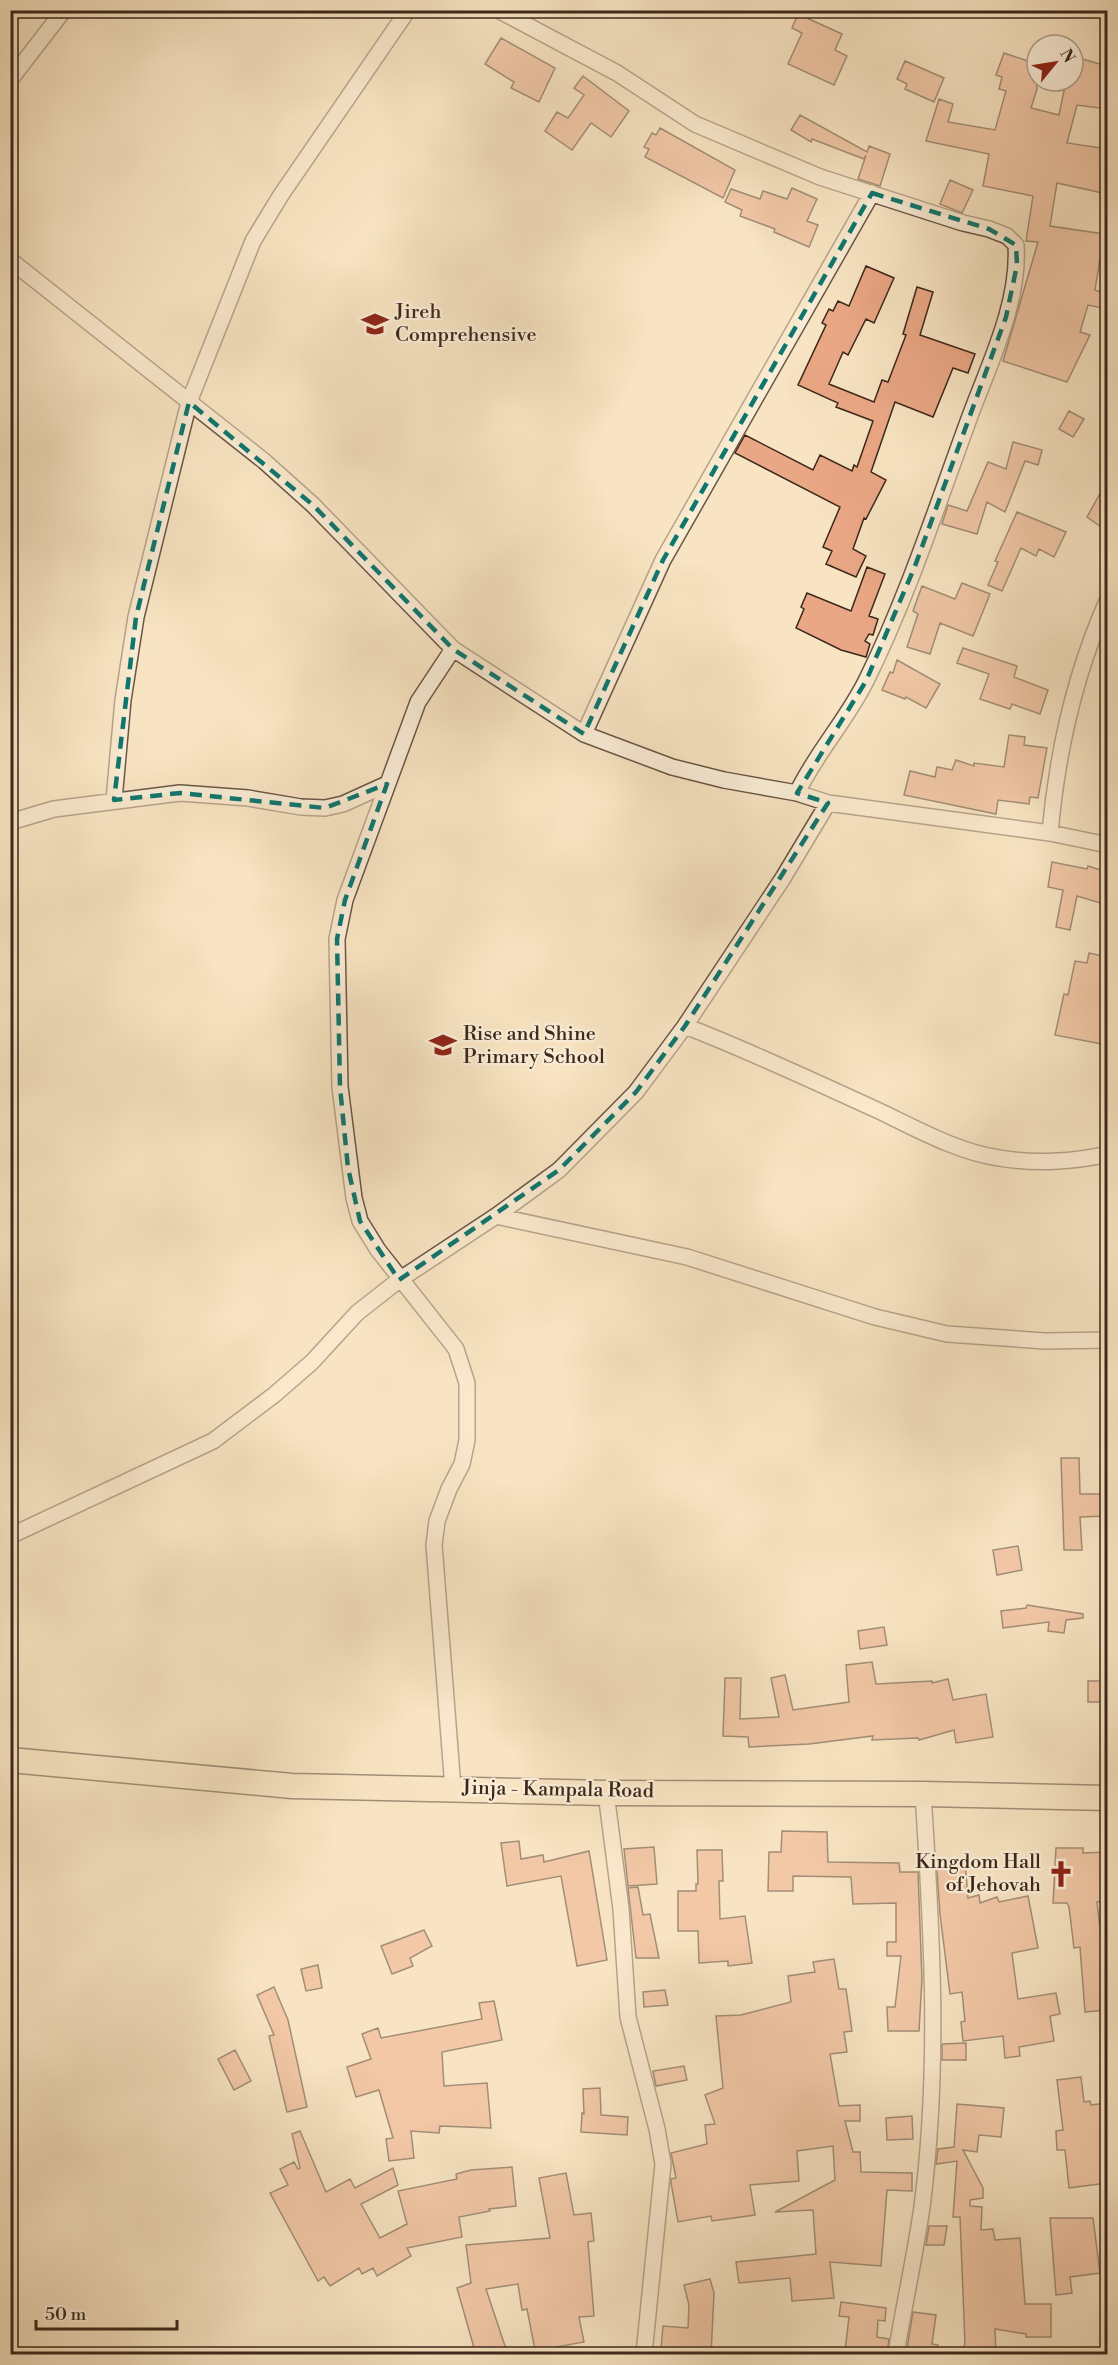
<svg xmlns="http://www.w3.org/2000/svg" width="1118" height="2365" font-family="'Libre Bodoni',serif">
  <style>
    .building { fill: #eaa785; stroke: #3c271b; stroke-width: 1.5 }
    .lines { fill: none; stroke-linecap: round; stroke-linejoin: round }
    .minor-casing { stroke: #6b5645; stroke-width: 18 }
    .trunk-casing { stroke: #3c271b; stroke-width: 27 }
    .minor { stroke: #faedd7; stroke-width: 15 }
    .trunk { stroke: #f8e4c2; stroke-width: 24 }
    .marked { fill: none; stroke: #0f766e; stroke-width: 4.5; stroke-dasharray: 12 8; stroke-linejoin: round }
    .labels { text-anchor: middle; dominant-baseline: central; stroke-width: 4.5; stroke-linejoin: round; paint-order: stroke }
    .poi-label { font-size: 20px; fill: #3c271b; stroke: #faedd7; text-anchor: start }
    .street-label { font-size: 20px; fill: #3c271b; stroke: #faedd7 }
  </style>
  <rect width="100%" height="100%" fill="#f8e4c2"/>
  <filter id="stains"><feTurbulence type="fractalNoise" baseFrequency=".00333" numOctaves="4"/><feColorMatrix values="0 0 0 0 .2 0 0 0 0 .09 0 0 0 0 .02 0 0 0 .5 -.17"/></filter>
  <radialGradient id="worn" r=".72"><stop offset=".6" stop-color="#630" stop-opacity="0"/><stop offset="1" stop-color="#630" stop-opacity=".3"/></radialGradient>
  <path class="building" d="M798,14L842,34L835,50L847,56L834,85L788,64L802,33L792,28Z
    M501,38L555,68L539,102L511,88L514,82L485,64Z
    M1004,53L1037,64V89L1031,108L1059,115L1066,81H1073L1075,57L1107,66V109L1077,105L1067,143L1107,149V194L1057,183L1050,226L1104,234L1095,290L1107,294V298L1103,308L1088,305L1080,332L1090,335L1067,382L1003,361L1038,242L1026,241L1033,196L983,186L989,154L926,141L939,99L953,104L948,122L995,130L1006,91L999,89L1002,77L996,75Z
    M905,61L944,78L934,102L905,89L907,84L897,79Z
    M583,76L629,111L611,137L591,123L572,150L545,131L557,112L568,118L584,95L574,88Z
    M800,115L867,152L869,146L890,154L880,186L858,179L866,155L864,159L812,139L811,142L791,130Z
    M660,128L735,170L723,198L645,157L649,149L644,147L652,133L656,135Z
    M950,180L973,190L962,213L940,204Z
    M792,188L817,199L807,221L818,225L809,247L774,232L775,229L740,216L742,210L725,202L731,189L760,199L763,191L787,199Z
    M866,266L894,278L874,323L866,319L848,355L843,352L829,384L874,402L882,380L888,382L906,335L903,334L917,287L933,292L920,335L975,354L968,373L953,368L933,417L895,402L871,472L886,480L866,519L864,518L853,549L866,556L856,577L826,564L832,551L823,547L840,507L735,453L745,435L813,470L820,455L852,471L854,465L857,467L873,421L836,407L838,403L798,385L826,325L822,323L829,309L833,311L838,301L849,306Z
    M1069,411L1084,419L1073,437L1059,429Z
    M1013,442L1042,450L1038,465L1025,461L1005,512L987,502L977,534L942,524L948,505L967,511L988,462L1006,469Z
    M1107,481V531L1087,517Z
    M1017,512L1066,532L1054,557L1039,549L1036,556L1021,548L1002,591L988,585L998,562L995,561Z
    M867,567L885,574L869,616L878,619L873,635L869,634L865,641L870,644L866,657L841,650L796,628L804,609L801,607L807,593L851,611Z
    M962,583L990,594L973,636L940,623L930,654L907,647L918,614L913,611L922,586L955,599Z
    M963,648L1017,666L1014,677L1048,690L1040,714L1012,704L1010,709L980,699L989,674L957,663Z
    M897,660L940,684L926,708L906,697L905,699L882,690L890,672L893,673Z
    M1009,735L1025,737L1024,745L1047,748L1038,798L1030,797L1029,804L998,800L996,814L904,795L910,771L935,777L937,767L952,770L956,760L974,766V763L1004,767Z
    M1052,862L1087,869L1088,866L1107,872V905L1077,896L1070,930L1056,927L1063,890L1048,887Z
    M1089,953L1107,957V1045L1055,1035L1064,994L1068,995L1075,961L1087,963Z
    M1061,1458H1079L1080,1494H1107V1516L1080,1517L1082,1550H1064Z
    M1018,1546L1022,1570L997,1575L993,1550Z
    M1027,1605L1083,1614V1618L1066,1620L1064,1633L1048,1631L1049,1622L1003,1628L1001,1611L1026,1608Z
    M884,1627L887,1645L860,1649L858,1631Z
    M872,1662L876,1684L932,1681V1683L948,1679L953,1700L986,1694L993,1737L956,1743L954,1730L919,1740L918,1738L872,1740L873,1736L809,1744L749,1747L748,1737L723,1736L725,1678H741L740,1719L779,1717L771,1678L785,1675L793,1710L849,1702L846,1665Z
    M1088,1681H1107V1702H1088Z
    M782,1831L827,1832L828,1862L899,1863L900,1872H918L922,1979L919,2031H888L887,2007H895L901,1956H887V1942H896V1903L853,1904L851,1877L793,1876V1891H768L769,1852H781Z
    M519,1841L521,1859L543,1855L544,1862L589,1851L607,1960L577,1966L561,1876L507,1886L501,1843Z
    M654,1847L657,1884L628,1886L624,1849Z
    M1056,1848H1083V1853L1107,1852V1901L1097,1902L1105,1973H1107V2010L1085,2012L1080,1947L1074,1948L1069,1907L1067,1903H1053Z
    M697,1850H722L723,1881H719L720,1919L745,1916L752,1963L728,1966V1961L699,1963L698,1931H678V1891H696V1884H698Z
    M965,1861L968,1898L979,1895L980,1903L997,1897L999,1902L1028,1896L1038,1948L1012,1953L1018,1999L1056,1993L1060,2014L1050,2016L1054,2041L1019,2047L1020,2056L1005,2058L1003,2036L963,2041L961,2022L965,2021L962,1992L950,1994L940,1914L937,1871L938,1863Z
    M638,1887L643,1915L650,1914L659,1958H636L628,1888Z
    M424,1930L432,1946L410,1958L413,1966L392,1974L381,1946Z
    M834,1959L839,1989H846L852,2031L844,2032L847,2052L830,2054L839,2106L860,2105V2121H845L853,2152H860L861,2172L912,2173V2191L887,2190L881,2266L830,2262L834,2298L792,2301L790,2278L739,2283L736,2262L816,2254L813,2210L775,2212L835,2180L833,2146L797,2151L799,2181L750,2185L755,2215L712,2221L711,2216L678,2222L671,2183V2179L676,2178L671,2153L707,2144L705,2125L715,2124L705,2095L723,2088L716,2016L741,2015L791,2002L788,1976L815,1972L813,1962Z
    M318,1965L322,1988L306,1991L301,1969Z
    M274,1987L288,2020L307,2107L287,2112L269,2036L274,2035L257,1995Z
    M665,1990L668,2005L644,2007L643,1992Z
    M494,2001L502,2040L442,2052L444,2086L487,2083L491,2128L440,2126L439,2133L411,2131L414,2158L389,2161L386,2139L393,2138L379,2090L356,2097L347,2067L371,2059L362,2034L378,2028L381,2038L482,2019L479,2003Z
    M966,2043V2060H942V2044Z
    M235,2050L251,2081L234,2090L218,2059Z
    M684,2066L687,2080L656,2086L653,2071Z
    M1081,2077L1084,2102L1090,2101L1091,2105L1107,2103V2183L1069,2188L1065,2150H1057L1056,2131L1063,2130L1057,2080Z
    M600,2088L601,2115L628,2117L627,2135L581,2132L582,2113L584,2114L583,2089Z
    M957,2104L1004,2108L1001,2137L979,2135L977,2152L963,2150L983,2188V2198L970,2200V2206L982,2207L981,2230L993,2229L995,2240L1020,2238L1025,2304H1051V2337H1026V2334L995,2329L996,2355H960L965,2344L960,2217H953L957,2161L936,2164L938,2149L954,2147Z
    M912,2116L913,2139L887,2140L886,2118Z
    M300,2131L326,2192L350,2179L355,2188L393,2168L398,2185L361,2204L380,2238L407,2224L398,2191L457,2179L456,2174L471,2170L512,2167L516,2206L489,2209L490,2211L459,2217L462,2237L407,2248L411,2256L377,2276L373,2268L362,2274L359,2268L330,2286L324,2277L318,2281L270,2193L288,2185L280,2169L294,2162L298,2169L300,2168L292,2134Z
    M566,2173L574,2215L591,2213L594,2241L588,2242L594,2316L579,2317L584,2342L556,2347L557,2355H536L527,2309L522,2310L518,2284L486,2289L508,2355H476L457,2288L471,2283L466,2245L550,2238L539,2178Z
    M1050,2218H1093L1100,2273L1070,2277L1072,2293L1056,2295Z
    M929,2226H947L944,2245H926Z
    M710,2279L714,2293L711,2355H665L666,2350L661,2349L663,2326L688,2328L689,2305L684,2285Z
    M841,2302L886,2308L885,2321L878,2320L877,2337L889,2339L887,2355L845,2351L849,2317L839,2316Z
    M913,2312L936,2315L932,2344L938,2345L937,2355H906Z"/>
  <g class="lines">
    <defs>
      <path id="minor" d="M498,10L617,73L695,124L820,177L963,223L989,229L1007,236L1016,245C1020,306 986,370 966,427C935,512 906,600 866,681C846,721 816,753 797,793
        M10,80L64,10
        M10,260L264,461L313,505L453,649L584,734L672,767L724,780L797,793L828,803L1050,833L1108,845
        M584,734L663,560L872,193
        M114,800L123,700L136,617L189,402L253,241L281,195L408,10
        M10,822L54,809L180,793L248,798L301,807L325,808L343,804L387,784
        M1050,833C1057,753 1075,673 1108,599
        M685,1026C750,1051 813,1081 877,1110C915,1128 957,1152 999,1158C1034,1164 1074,1162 1108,1154
        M496,1216L687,1257L875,1317L947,1334L1045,1341L1108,1340
        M10,1536L213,1441L274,1395L312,1362L357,1313L399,1280L496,1216L559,1170L636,1092L685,1026L783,878L828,803
        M453,1788L434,1545L437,1521L449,1489L462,1464L467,1440V1383L456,1349L378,1250L360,1221L354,1198L340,1087L337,939L345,900L418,702L453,649
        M606,1793L621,1909L628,2017L657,2129L663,2164L644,2354
        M896,2354C904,2305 915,2256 922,2207C940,2068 932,1932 923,1794"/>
      <path id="trunk" d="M10,1760L292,1786L606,1793L923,1794L1108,1798"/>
    </defs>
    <use href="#minor" class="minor-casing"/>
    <use href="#trunk" class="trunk-casing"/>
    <use href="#minor" class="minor"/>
    <use href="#trunk" class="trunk"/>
  </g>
  <path d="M0 0H1118V2365H0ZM872,193L989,229L1016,245L1017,265L1006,317L915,566L866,681L797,793L828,803L685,1026L636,1092L559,1170L399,1280L360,1221L348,1168L340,1087L337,939L345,900L387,784L325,808L180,793L114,800L136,617L189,402L313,505L453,649L584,734L663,560Z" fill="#f8e4c2" fill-opacity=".55" fill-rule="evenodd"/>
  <path class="marked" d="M872,193L989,229L1016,245L1017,265L1006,317L915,566L866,681L797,793L828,803L685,1026L636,1092L559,1170L399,1280L360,1221L348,1168L340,1087L337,939L345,900L387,784L325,808L180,793L114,800L136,617L189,402L313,505L453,649L584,734L663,560Z"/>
  <defs>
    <symbol id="school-bare" viewBox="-9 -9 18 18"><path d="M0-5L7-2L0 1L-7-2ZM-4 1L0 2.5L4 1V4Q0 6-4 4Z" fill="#8f2418" stroke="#faedd7" stroke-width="2.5" paint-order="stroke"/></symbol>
    <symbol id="church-bare" viewBox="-9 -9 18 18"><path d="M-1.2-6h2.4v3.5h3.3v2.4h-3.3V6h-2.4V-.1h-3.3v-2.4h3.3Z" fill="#8f2418" stroke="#faedd7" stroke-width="2.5" paint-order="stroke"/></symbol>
  </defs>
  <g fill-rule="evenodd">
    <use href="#school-bare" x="356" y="305" width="38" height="38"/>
    <use href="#school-bare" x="424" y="1026" width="38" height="38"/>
    <use href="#church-bare" x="1042" y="1855" width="38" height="38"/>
  </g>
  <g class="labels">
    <g class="poi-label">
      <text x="395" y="312">Jireh<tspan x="395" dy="23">Comprehensive</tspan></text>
      <text x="463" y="1034">Rise and Shine<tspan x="463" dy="23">Primary School</tspan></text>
      <text x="1041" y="1862" text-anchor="end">Kingdom Hall<tspan x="1041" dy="23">of Jehovah</tspan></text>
    </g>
    <g class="street-label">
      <text transform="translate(558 1790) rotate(1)">Jinja - Kampala Road</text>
    </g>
  </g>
  <rect width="1118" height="2365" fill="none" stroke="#f8e4c2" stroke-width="36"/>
  <rect x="12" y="12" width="1094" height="2341" fill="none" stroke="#3c271b" stroke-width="3"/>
  <rect x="18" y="18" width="1082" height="2329" fill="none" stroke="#3c271b" stroke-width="1.5"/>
  <g transform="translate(1055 63) rotate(60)"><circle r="28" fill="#faedd7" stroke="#ae9e8c" stroke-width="1.5"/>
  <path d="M0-4.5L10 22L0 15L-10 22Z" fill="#8f2418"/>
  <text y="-9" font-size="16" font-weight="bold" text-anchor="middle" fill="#3c271b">N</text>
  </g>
  <path d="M36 2320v9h141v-9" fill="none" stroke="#3c271b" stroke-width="3"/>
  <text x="45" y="2320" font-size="18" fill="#3c271b" stroke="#faedd7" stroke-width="4.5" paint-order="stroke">50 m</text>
  <rect width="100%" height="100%" filter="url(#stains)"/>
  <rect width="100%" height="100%" fill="url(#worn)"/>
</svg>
